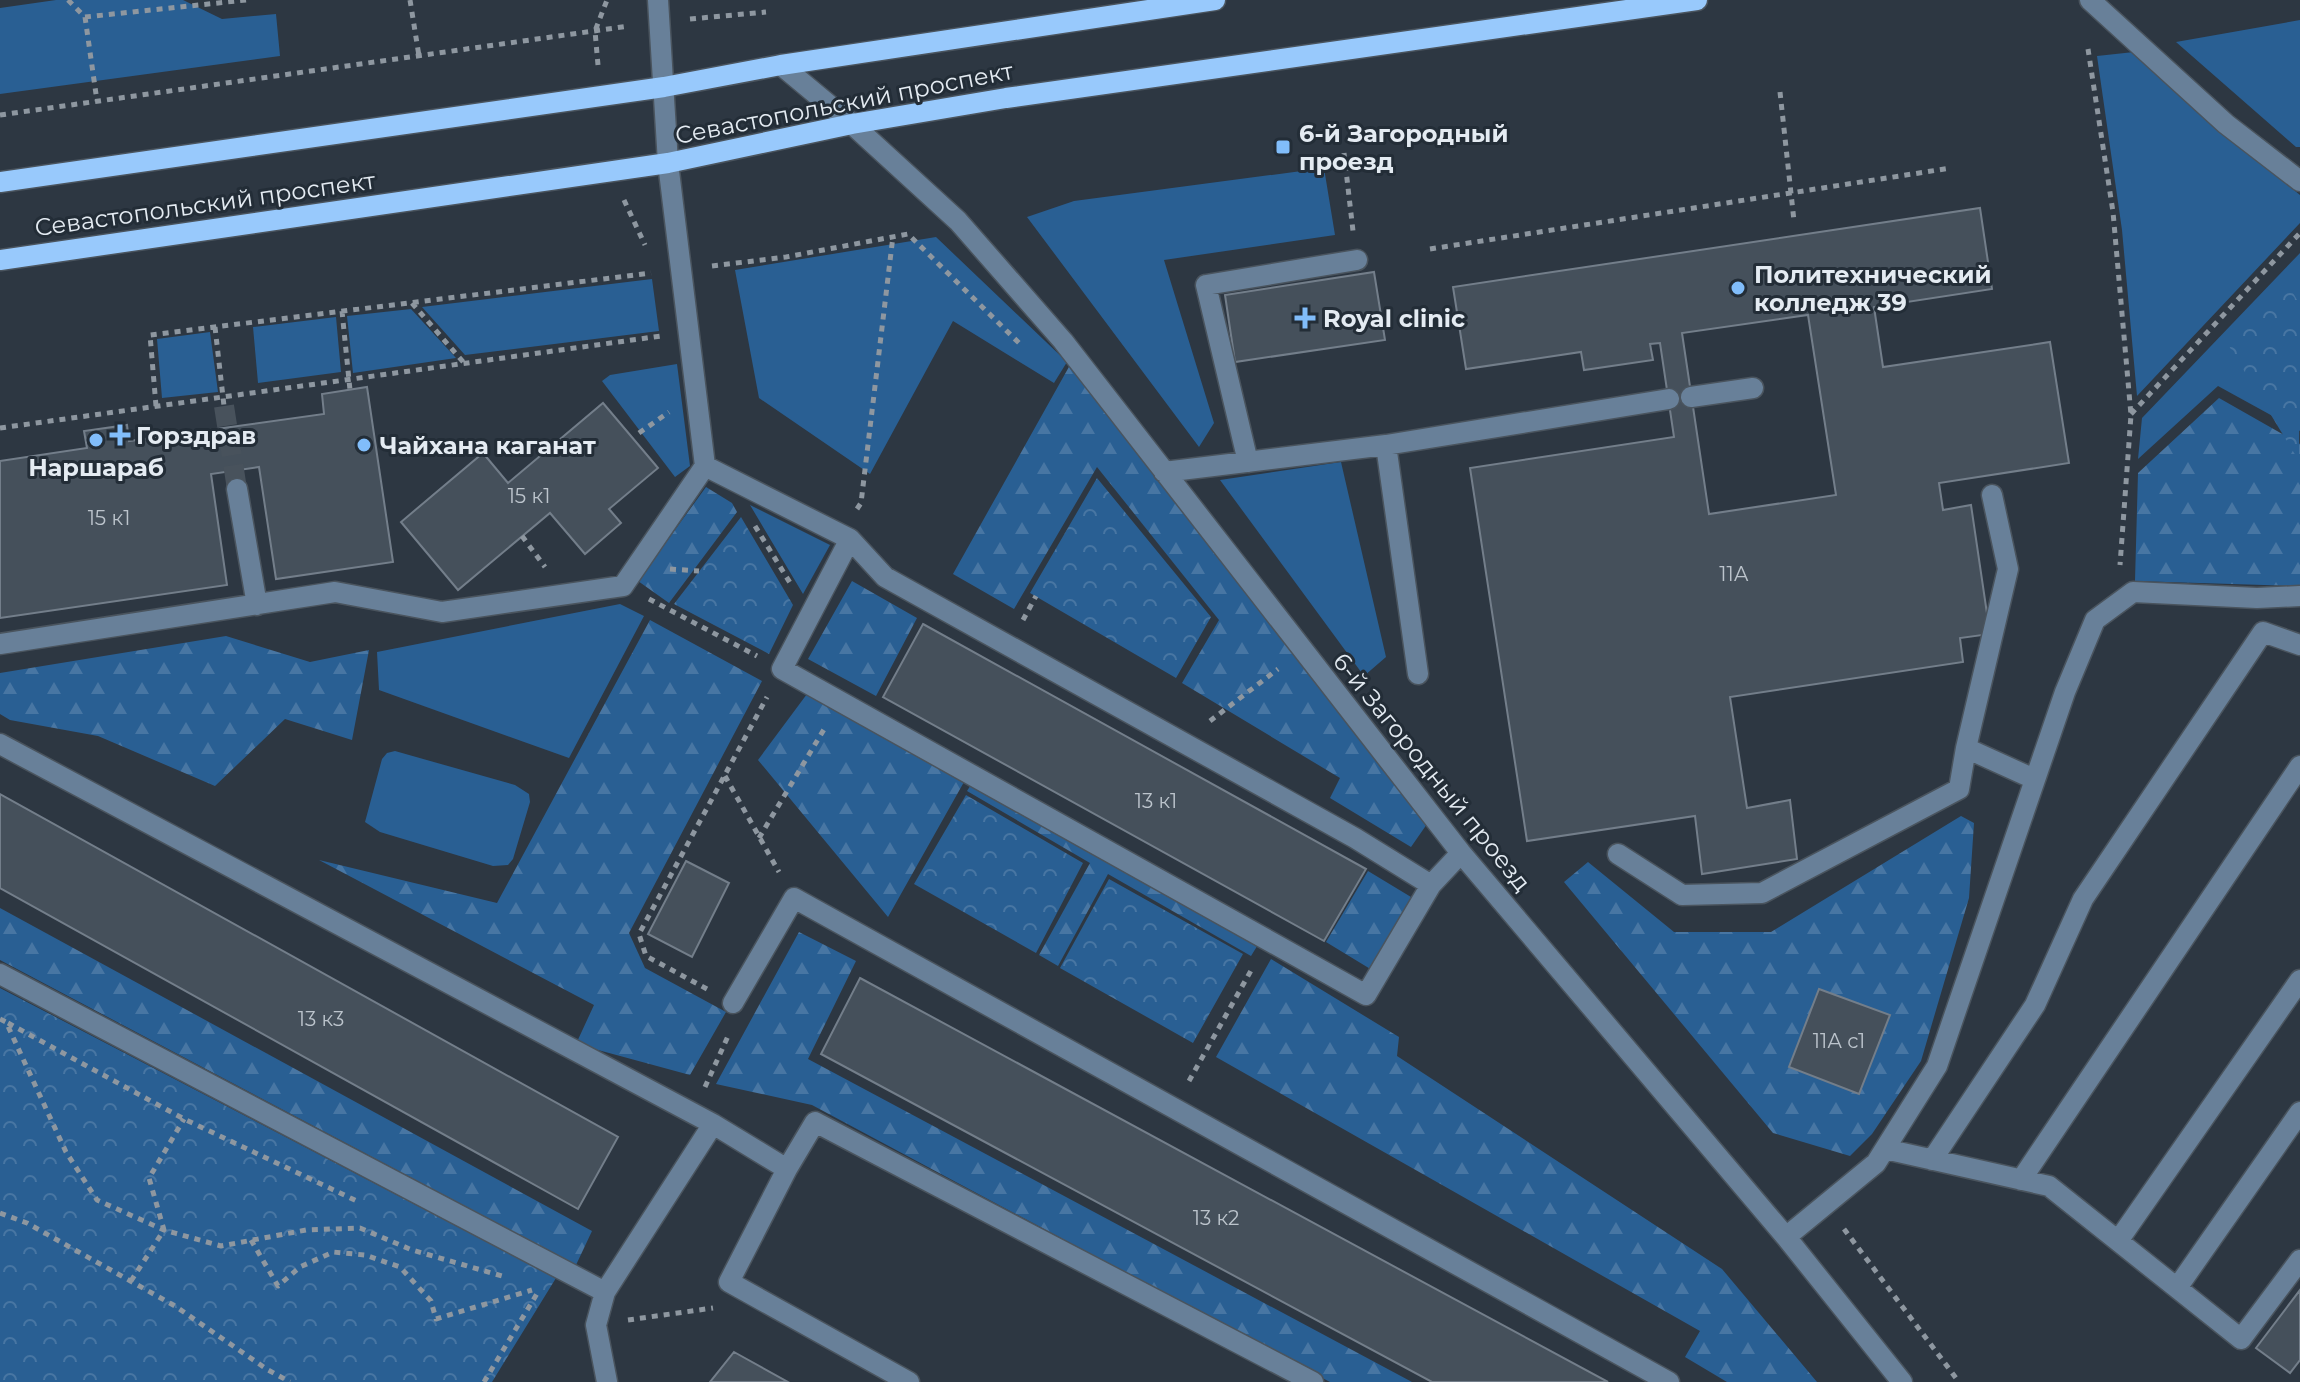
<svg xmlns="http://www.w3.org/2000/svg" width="2300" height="1382" font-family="Montserrat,sans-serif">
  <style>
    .grass { fill: #295f93 }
    .forest { fill: url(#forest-firs) }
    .park { fill: url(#park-crowns) }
    .building { fill: #45505b; stroke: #737e8a; stroke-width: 2; fill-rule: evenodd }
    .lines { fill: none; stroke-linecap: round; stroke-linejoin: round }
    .minor-tunnel { stroke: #48525c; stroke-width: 20; stroke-dasharray: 20 10; stroke-linecap: butt }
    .minor-casing { stroke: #4a545e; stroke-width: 23 }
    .major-casing { stroke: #4a545e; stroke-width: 23 }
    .path { stroke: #8e97a0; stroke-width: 5; stroke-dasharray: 6 6; stroke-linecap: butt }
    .minor { stroke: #688099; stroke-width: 20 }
    .major { stroke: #98c9fc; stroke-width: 20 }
    .poi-dot { fill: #81bdfa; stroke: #232d37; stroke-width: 3 }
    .labels { text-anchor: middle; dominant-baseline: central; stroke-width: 6; stroke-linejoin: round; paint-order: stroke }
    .number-label { font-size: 20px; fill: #bcc4cc }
    .street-label { font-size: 24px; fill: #e4ebf2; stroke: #232d37 }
    .poi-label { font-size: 24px; font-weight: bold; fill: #e4ebf2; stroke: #232d37; text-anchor: start }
  </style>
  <defs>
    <pattern id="forest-firs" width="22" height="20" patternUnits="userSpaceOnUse" patternTransform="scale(2)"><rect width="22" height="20" fill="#295f93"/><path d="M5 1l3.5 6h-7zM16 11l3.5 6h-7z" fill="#4876a3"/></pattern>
    <pattern id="park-crowns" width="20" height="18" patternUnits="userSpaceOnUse" patternTransform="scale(2)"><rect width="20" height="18" fill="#295f93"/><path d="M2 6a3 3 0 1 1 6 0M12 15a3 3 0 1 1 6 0" fill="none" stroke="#4876a3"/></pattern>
  </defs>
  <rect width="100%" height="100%" fill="#2d3742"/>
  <path class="grass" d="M56,0H183L222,19L276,14L280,56L0,94V8Z
    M2300,20V147H2296L2176,42Z
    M2134,52L2216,128L2300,195V223L2137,396L2122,230L2097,56Z
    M1324,168L1335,235L1164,260L1214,423L1199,447L1027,217L1074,201Z
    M936,237L1067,362L1054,383L953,321L870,474L759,398L735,270Z
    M2300,253V431L2218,386L2138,459L2142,418Z
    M652,279L659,331L465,355L422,307Z
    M411,309L456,358L353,373L347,316Z
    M336,317L341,372L258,383L253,327Z
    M210,332L218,392L162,398L157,339Z
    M677,364L690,466L675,477L602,381L610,375Z
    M1341,462L1386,657L1364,676L1220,480Z
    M750,505L830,545L803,594Z
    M620,604L644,616L569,758L379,690L377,652Z
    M395,751L515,785L529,794L530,802L513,859L508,865L493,866L380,832L365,822L382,759L387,753Z"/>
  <path class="forest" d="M1070,365L1427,824L1411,847L1330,798L1340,778L1182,683L1219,620L1097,467L1014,609L953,574Z
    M2219,398L2300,444V586L2135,581L2138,473Z
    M706,487L732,503L737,512L669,603L638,581Z
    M852,581L917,618L876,696L808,659Z
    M650,620L762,681L629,933L645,968L726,1012L690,1075L576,1044L594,1005L319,860L497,903Z
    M226,636L310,662L369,650L352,740L285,719L215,786L98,736L10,720L0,714V673Z
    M807,694L964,782L888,917L758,760Z
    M974,780L1259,943L1251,956L1108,874L1058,966L1039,955L1090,863L967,791Z
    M1961,816L1974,823L1969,898L1921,1061L1872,1134L1850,1156L1773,1133L1564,882L1588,862L1674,932H1771Z
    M1368,871L1411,897L1372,970L1326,942Z
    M0,908L592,1231L576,1265L0,960Z
    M799,932L856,961L808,1059L1412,1382H1330L812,1105L716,1084Z
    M1271,959L1399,1037L1397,1056L1722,1269L1817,1382H1727L1685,1357L1700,1331L1216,1057Z"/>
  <path class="park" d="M2286,281L2300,305L2299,461L2226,341Z
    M1097,478L1211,617L1176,678L1030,593Z
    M741,517L793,605L769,654L674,604Z
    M966,795L1083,863L1036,953L914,884Z
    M1109,879L1243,954L1193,1043L1060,968Z
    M0,988L556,1278L492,1382H0Z"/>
  <path class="building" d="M1980,208L1992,289L1874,307L1883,367L2050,342L2069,463L1939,483L1943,510L1971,505L1990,634L1960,638L1963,662L1730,697L1747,808L1790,800L1797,859L1702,874L1695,816L1527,841L1470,468L1674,437L1660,343L1650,344L1653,360L1584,370L1581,352L1466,369L1453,287ZM1808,315L1836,495L1709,514L1682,333Z
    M1374,272L1385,340L1235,362L1225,295Z
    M367,387L393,562L276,579L259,467L211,474L227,585L0,618V461L87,448L84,431L127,425L129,441L324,414L322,394Z
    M603,403L658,468L609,509L621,523L585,554L550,513L458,590L401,522L483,453L508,483Z
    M923,624L1366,869L1324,941L883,697Z
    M0,794L618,1137L578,1209L0,888Z
    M686,861L729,883L692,957L648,934Z
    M860,978L1608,1382H1432L821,1054Z
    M1819,989L1890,1015L1859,1094L1789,1067Z
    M2300,1290V1360L2290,1373L2256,1348Z
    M734,1352L788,1382H710Z"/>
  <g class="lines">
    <path class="minor-tunnel" d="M224,406L237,489"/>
    <defs>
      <path id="minor" d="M658,0L668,163L705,466L850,539L782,669L1366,995L1431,885L1355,838L885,577L850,539
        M2090,0L2226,124L2300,181
        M781,65L852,124L958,221L1063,341L1461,853L1786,1237L1902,1382
        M1691,397L1753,388
        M1386,445L1669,399
        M1248,462L1206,285L1357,260
        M1164,472L1386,445L1418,674
        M237,489L257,605
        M1992,495L2008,569L1966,748L2034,779
        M0,644L335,592L442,612L623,586L705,466
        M0,744L713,1124L787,1169L815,1122L1313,1382
        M1618,854L1682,895L1762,893L1959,789L1966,748
        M1431,885L1461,853
        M0,974L605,1292
        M733,1003L794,898L1669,1382
        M1885,1149L2049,1186L2241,1339L2300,1260
        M1932,1160L2035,1005L2083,899L2263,632L2300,645
        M787,1169L729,1282L909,1382
        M2021,1180L2300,766
        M1786,1237L1876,1163L1937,1066L2065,692L2095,620L2133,592L2257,598L2300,596
        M2118,1241L2300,980
        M2177,1288L2300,1112
        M607,1382L596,1325L605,1292L713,1124"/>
      <path id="major" d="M0,182L664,87L781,65L1215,0
        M0,260L668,163L852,124L1006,98L1697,0"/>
    </defs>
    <use href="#minor" class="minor-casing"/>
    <use href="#major" class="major-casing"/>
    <path class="path" d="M68,0L85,17L246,0
      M410,0L419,56
      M85,17L97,101
      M690,19L766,12
      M2088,49L2113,212L2131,415L2120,565
      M598,65L595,31L607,0
      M1780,92L1794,221
      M0,115L629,26
      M1344,153L1353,231
      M624,200L645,245
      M1430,249L1951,168
      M712,266L786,257L908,234L1019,343
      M412,303L464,363
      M342,311L350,390
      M215,327L224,406
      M156,406L150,335L651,273
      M2131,414L2300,233
      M0,428L661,336
      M639,433L669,412
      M857,509L861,503L893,236
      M755,526L792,586
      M522,536L545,567
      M670,569L699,571
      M649,599L757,656
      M1023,620L1036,596
      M1210,721L1278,669
      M725,776L779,872
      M759,838L826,726
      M707,989L646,956L639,934L767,697
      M0,1019L6,1022L66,1152L97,1200L164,1230L221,1246L306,1230L360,1228L412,1250L502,1276
      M8,1023L184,1119L359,1202
      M1189,1081L1253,967
      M705,1087L729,1034
      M0,1213L27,1223L175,1306L268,1370L290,1382
      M1844,1229L1959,1382
      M251,1240L278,1286L300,1267L333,1252L365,1255L400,1267L431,1301L436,1319L532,1290
      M131,1281L164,1230L149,1178L184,1119
      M628,1320L713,1308
      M484,1382L538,1292"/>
    <use href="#minor" class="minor"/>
    <use href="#major" class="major"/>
  </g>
  <g class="poi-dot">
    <rect x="1275" y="139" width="16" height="16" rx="4"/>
    <circle cx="1738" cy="288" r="8"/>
    <path d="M1301 306h8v8h8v8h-8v8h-8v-8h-8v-8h8z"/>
    <path d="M116 423h8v8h8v8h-8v8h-8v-8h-8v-8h8z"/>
    <circle cx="96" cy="440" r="8"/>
    <circle cx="364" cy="445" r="8"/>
  </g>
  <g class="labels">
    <g class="number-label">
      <text x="529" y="496">15 к1</text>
      <text x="109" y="518">15 к1</text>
      <text x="1734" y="574">11А</text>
      <text x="1156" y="801">13 к1</text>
      <text x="321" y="1019">13 к3</text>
      <text x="1839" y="1041">11А с1</text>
      <text x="1216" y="1218">13 к2</text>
    </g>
    <g class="street-label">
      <text transform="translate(844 103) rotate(-11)">Севастопольский проспект</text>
      <text transform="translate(205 204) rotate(-8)">Севастопольский проспект</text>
      <text transform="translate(1432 772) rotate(51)">6-й Загородный проезд</text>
    </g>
    <g class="poi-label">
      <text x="1299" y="133">6-й Загородный<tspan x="1299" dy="28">проезд</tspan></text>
      <text x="1754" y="274">Политехнический<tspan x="1754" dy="28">колледж 39</tspan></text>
      <text x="1323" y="318">Royal clinic</text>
      <text x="136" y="435">Горздрав</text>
      <text x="380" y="445">Чайхана каганат</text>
      <text x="96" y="467" text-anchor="middle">Наршараб</text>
    </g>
  </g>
</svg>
